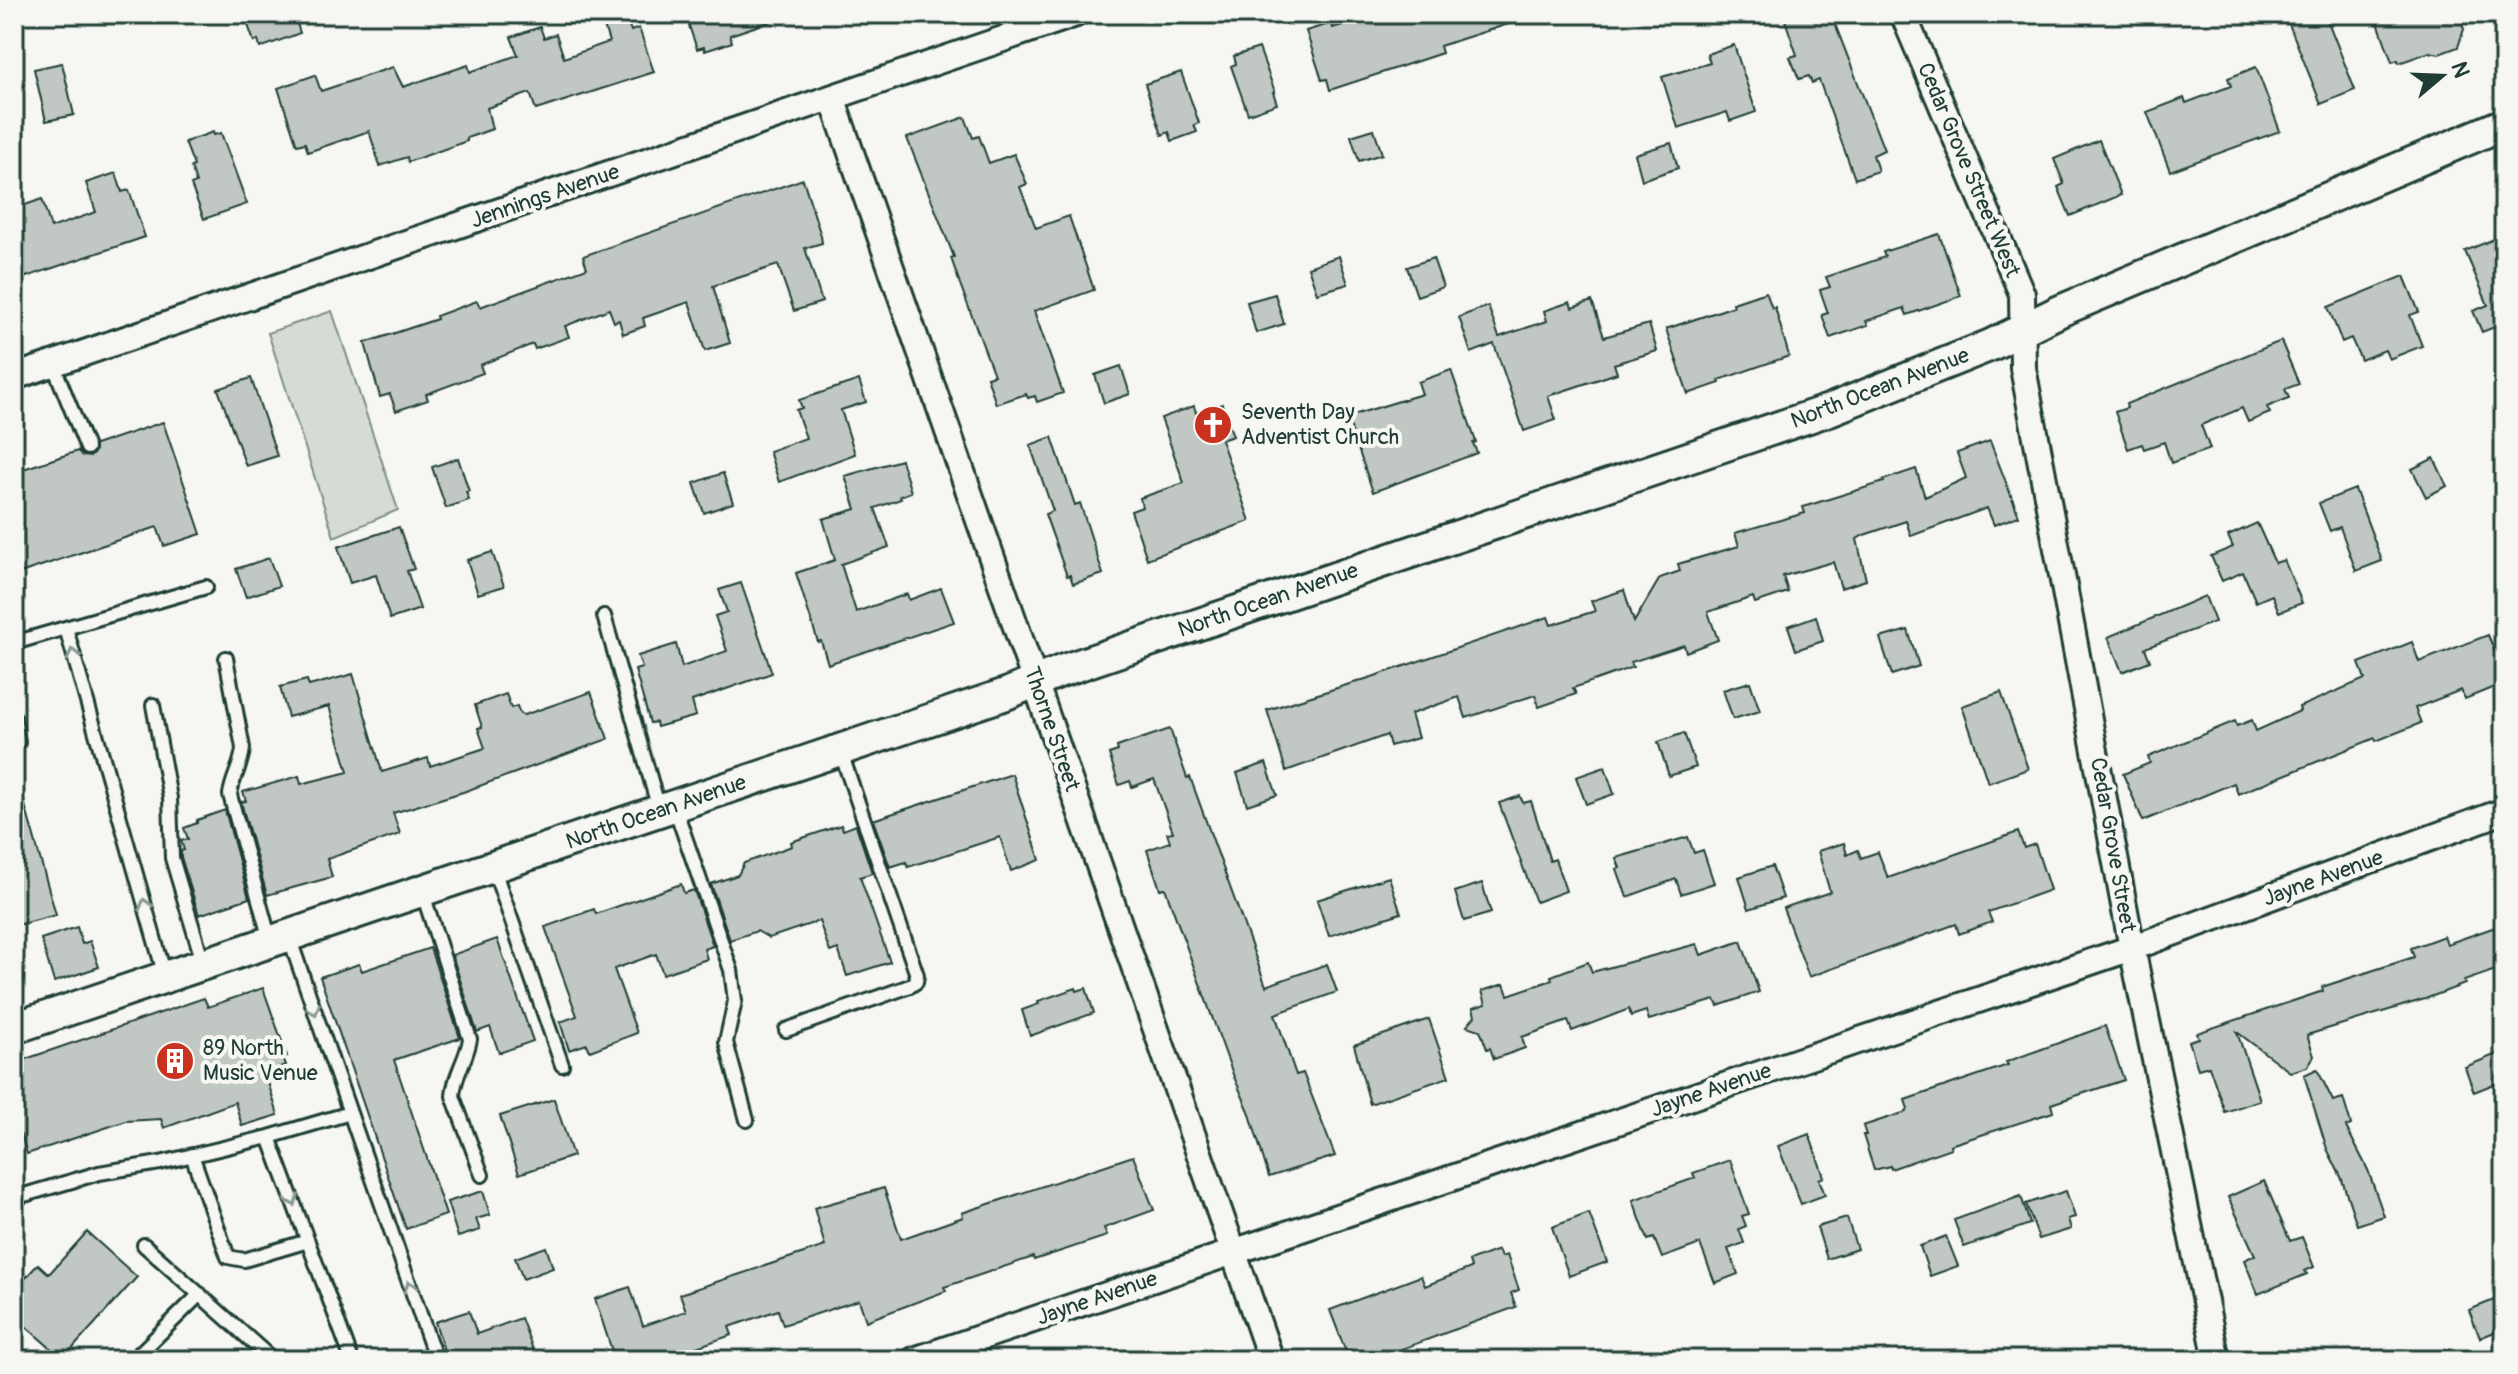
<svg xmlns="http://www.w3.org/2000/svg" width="2518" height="1374" font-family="Pangolin,sans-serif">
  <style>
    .green { fill: #d6dbd6; stroke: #7a8c85; stroke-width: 2 }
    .building { fill: #c1c8c3; stroke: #1f3d34; stroke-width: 2 }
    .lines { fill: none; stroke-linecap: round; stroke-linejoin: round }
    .service-casing { stroke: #1f3d34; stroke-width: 18 }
    .minor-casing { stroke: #1f3d34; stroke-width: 30 }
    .tertiary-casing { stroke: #1f3d34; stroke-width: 36 }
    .service { stroke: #f6f6f2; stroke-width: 12 }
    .minor { stroke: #f6f6f2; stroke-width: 24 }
    .tertiary { stroke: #f6f6f2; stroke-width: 30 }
    .oneway { stroke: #8a9a93 }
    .labels { text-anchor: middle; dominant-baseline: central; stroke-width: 8; stroke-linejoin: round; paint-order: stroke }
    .street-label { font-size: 22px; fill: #1f3d34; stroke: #f6f6f2 }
    .poi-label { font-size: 22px; fill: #1f3d34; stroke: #f6f6f2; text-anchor: start }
  </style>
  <rect width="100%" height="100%" fill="#f6f6f2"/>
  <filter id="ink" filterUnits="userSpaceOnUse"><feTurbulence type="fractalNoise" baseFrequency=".0125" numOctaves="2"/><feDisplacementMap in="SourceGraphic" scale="16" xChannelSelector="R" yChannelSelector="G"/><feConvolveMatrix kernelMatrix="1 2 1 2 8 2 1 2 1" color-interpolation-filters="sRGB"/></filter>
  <g filter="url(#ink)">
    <path class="green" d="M332,311L398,510L334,537L268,333Z"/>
    <path class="building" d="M259,14H294L300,33L260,48L258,40L254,42L246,19Z
      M685,14H777L778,19L730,35L732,42L705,51L704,47L697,49Z
      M1377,14H1524V19L1440,46L1442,53L1330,90L1327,79L1322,80L1306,31L1332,23L1333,28Z
      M1783,14H1831L1884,150L1873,155L1878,171L1855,179L1819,80L1812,83L1809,76L1799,79L1790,57L1797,55Z
      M2285,14H2325L2355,90L2321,104Z
      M2375,14H2458L2464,29L2458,47L2439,54L2430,52L2399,63L2398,60L2392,62Z
      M625,15L631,31L639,28L654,72L536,110L530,93L487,108L492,129L467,138V141L408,162L407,157L380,166L369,131L308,152L305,143L297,145L278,88L315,75L321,91L393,67L403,87L468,65L470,72L518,55L511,37L540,27L544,38L556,34L564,58L609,42L603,23Z
      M1734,45L1756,112L1730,121L1727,112L1678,128L1662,77L1710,63L1707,54Z
      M1259,48L1275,92H1273L1277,104L1248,114L1231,66L1236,64L1234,56Z
      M62,63L74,115L46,121L34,69Z
      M2256,67L2280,131L2170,171L2147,112L2184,98L2186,103L2231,86L2228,78Z
      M1181,72L1199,123L1194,125L1197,132L1172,141L1169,132L1162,135L1145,84Z
      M965,117L973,138L979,136L989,163L1014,154L1027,184L1020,187L1036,228L1069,216L1094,290L1034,311L1063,393L1037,402L1035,396L1028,398L1026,394L996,404L987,377L994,375L960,284L951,258L954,257L907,138Z
      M1374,129L1382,154L1359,161L1351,136Z
      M213,132L214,135L221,133L247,204L204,219L191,185L196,183L191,167L194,166L185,142Z
      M2099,140L2121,195L2070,216L2058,187L2064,184L2054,159Z
      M1671,143L1678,168L1642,180L1635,154Z
      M116,173L122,192L129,190L145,237L14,281V209L42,199L51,228L96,212L86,183Z
      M803,179L821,236L822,243L805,248L822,302L794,311L778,265L713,286L730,343L705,351L689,302L643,318L645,326L623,334L619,320L614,322L609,309L565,326L569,337L535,349L533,344L480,365L483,373L426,394L428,400L396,411L390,394L380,397L365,343L437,319L436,316L477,301L480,307L587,268L583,256Z
      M1939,234L1961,296L1907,315L1904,308L1866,321L1868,325L1830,338L1822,315L1828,313L1820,290L1830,287L1826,277L1885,257L1883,252Z
      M2504,235V343L2497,326L2482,332L2473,311L2488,305L2465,251Z
      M1339,256L1348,284L1317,293L1308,267Z
      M1433,258L1443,287L1417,296L1407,267Z
      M2404,276L2419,312L2410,315L2422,346L2389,359L2385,350L2361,360L2351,338L2342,342L2328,307Z
      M1766,292L1772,308L1775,307L1789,356L1719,380L1720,383L1688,394L1666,329L1734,306L1733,303Z
      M1275,294L1284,324L1256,333L1247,302Z
      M1592,301L1604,337L1649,324L1657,351L1614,364L1617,373L1548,396L1556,420L1524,431L1494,344L1471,353L1459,317L1488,306L1499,337L1547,321L1544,311L1570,302L1572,308Z
      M2281,341L2299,384L2285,389L2289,398L2267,407L2270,413L2248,422L2242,408L2201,425L2210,449L2171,463L2164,442L2144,449L2142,444L2128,449L2115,412L2127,408L2126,404Z
      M1121,366L1130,394L1104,403L1095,375Z
      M1451,370L1476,442L1473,443L1477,453L1373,492L1347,417L1422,394L1418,382Z
      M251,378L277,456L246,466L218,389Z
      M859,380L866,402L841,410L855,454L779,482L769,451L806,438L796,410L802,408L799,400Z
      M1222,404L1233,436L1221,440L1250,521L1147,559L1131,511L1142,507L1140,498L1184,483L1161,418L1194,406L1196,413Z
      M163,422L201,534L164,546L157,527L14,575V472L78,451L82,456L90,457L94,453L95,445Z
      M1052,437L1075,505L1080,503L1103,574L1073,584L1070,575L1067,576L1045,514L1053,511L1030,445Z
      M1990,441L2019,516L1994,525L1987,508L1911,536L1906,521L1864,535L1857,539L1866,580L1841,588L1833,562L1783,576L1788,592L1755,603L1753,597L1708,612L1718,640L1686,652L1684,645L1631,662L1633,667L1573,688L1576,694L1539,707L1535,695L1466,718L1459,697L1411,714L1418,738L1390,746L1387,735L1286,771L1267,710L1372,677L1548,617L1551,625L1595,611L1591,601L1624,590L1634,622L1660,578L1680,571L1678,564L1739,546L1735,533L1805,513L1803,507L1884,482L1883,480L1916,469L1925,497L1966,478L1957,453Z
      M458,458L469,491L466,492L469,500L446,508L432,467Z
      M2434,458L2447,486L2426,497L2412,469Z
      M901,460L911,492L900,496L901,499L875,508L889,547L841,564L856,612L907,594L909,600L941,588L954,622L828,664L821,641L818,642L796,573L835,560L823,519L856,509L845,476Z
      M723,473L733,503L704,513L694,483Z
      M2355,489L2382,561L2356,571L2340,527L2330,531L2319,503Z
      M2257,523L2275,563L2284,560L2302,603L2279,612L2272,595L2256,602L2243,572L2222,581L2211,556L2233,547L2228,536Z
      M399,527L414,569L407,571L420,609L390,619L376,575L350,583L338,547Z
      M492,552L504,586L478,594L467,560Z
      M269,558L279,586L246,597L236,569Z
      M741,583L772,673L692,701L696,716L657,727L656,722L650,723L635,670L642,668L638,656L676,644L682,667L727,651L715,616L727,612L719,590Z
      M2205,596L2215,622L2145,648L2150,661L2122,672L2108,637Z
      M1816,616L1823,641L1796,650L1788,626Z
      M1908,630L1919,666L1892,675L1880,638Z
      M2488,635L2504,674V683L2465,699L2461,690L2415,708L2421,723L2376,741L2375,738L2238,794L2234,783L2143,821L2123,774L2150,763L2148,757L2235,721L2237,726L2252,720L2256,731L2300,711L2299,707L2365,679L2359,663L2412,642L2419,662Z
      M353,674L382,772L428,758L430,766L485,748L478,728L482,727L475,705L506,694L511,708L517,706L520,714L524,715L591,692L608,739L463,792L393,813L400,834L327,859L332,877L267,895L241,802L246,801L243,792L299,776L301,784L348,772L329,706L288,717L280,687L307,680L309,686Z
      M1750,682L1760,711L1733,719L1723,690Z
      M2001,692L2028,769L1988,783L1962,706Z
      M1170,729L1187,778L1190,777L1266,986L1327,964L1337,992L1275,1014L1296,1075L1303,1073L1335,1156L1269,1177L1249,1111L1234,1077L1165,888L1160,889L1147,850L1170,842L1167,833L1173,832L1154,779L1132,787L1130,781L1119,785L1109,754L1118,751L1117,747Z
      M1684,733L1696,767L1669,776L1658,742Z
      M1266,763L1277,795L1247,805L1237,773Z
      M1605,767L1614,794L1586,804L1576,777Z
      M1012,774L1040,860L1011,871L1000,837L908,867L906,862L890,867L873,820Z
      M21,791L56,915L14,926V792Z
      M1520,796L1523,803L1531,801L1550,861L1555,859L1566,891L1536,902L1499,803Z
      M225,810L249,898L199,915L181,857V851L184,850L181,841L188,839L184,828L197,823V820Z
      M841,825L843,830L856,825L872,873L860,877L890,962L847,976L838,949L830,952L819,921L769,938L757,931L730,940L711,884L738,875L744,863L792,846L791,842Z
      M2018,832L2024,848L2035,844L2050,890L1988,912L1992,922L1959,934L1956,924L1809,977L1783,908L1830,892L1818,851L1844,843L1847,855L1858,850L1861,858L1878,852L1888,878Z
      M1688,837L1694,853L1703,850L1714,883L1681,894L1676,879L1627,897L1617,869L1620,868L1616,858Z
      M1772,866L1783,898L1749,909L1739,877Z
      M1389,877L1401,913L1329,936L1317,900Z
      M1482,883L1491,913L1464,921L1455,892Z
      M681,884L684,893L694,890L713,946L704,949L707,959L663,974L656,954L614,969L637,1033L590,1051L587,1044L569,1050L560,1022L577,1016L545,927L594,909L596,914Z
      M2504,924V967L2464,981L2465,984L2425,999L2307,1035L2314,1056L2307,1067L2290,1072L2237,1032L2260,1100L2225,1112L2209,1066L2198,1069L2189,1041L2199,1038L2197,1033L2323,991L2322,987L2414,957L2411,948L2444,936L2447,944Z
      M77,927L82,944L90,941L99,967L54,982L41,939Z
      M497,939L533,1041L499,1053L490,1027L477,1032L452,955Z
      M1741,941L1759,992L1718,1006L1715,1000L1649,1020L1646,1011L1631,1016L1629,1009L1572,1031L1568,1021L1522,1037L1525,1048L1494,1059L1490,1048L1487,1049L1480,1030L1467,1026L1475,1016L1473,1008L1486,1004L1482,991L1504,984L1508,995L1552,980L1551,976L1588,962L1592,972L1697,944L1701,955Z
      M430,948L460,1038L394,1060L446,1215L406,1229L320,977L359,964L362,971Z
      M263,988L287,1056L283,1058L286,1065L265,1072L278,1115L242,1126L235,1102L164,1128L161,1119L126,1121L27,1154L21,1135L14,1138V1063L204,998L208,1007Z
      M1076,988L1077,991L1086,988L1094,1013L1030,1036L1022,1010L1039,1004L1038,1001Z
      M1429,1019L1449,1077L1370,1104L1354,1045Z
      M2105,1026L2124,1080L2051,1104L2053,1112L1950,1145L1951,1148L1891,1169L1890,1166L1874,1170L1863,1135H1866L1863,1126L1906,1112L1908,1109L1905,1100L2008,1065L2006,1062Z
      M2504,1051V1080L2474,1092L2465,1067Z
      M2317,1069L2333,1101L2343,1098L2351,1125L2346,1127L2368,1170L2384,1216L2357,1225L2341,1177L2327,1149L2304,1075Z
      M554,1099L573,1156L519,1174L500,1116Z
      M1809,1134L1824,1177L1819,1179L1825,1195L1801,1204L1778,1146Z
      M1133,1156L1154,1210L1104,1228L1107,1236L1034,1260L1033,1257L944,1287L946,1291L866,1321L859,1300L783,1325L778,1310L729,1327L732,1335L658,1360H615L595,1299L630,1287L643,1326L686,1311L680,1294L825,1246L814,1208L884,1188L901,1239L963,1217L962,1213Z
      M1730,1160L1749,1214L1742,1216L1746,1226L1739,1229L1744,1243L1728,1249L1738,1274L1715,1283L1700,1244L1662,1258L1654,1238L1648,1240L1633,1200L1695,1178L1693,1173Z
      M2264,1181L2290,1241L2302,1237L2314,1267L2305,1271L2307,1274L2258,1294L2244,1260L2255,1255L2228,1197Z
      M483,1191L490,1215L476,1219L480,1230L458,1237L447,1202Z
      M2066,1191L2075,1217L2068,1219L2071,1229L2039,1239L2026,1204Z
      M2021,1196L2030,1224L1964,1247L1954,1220Z
      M1589,1213L1607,1262L1569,1276L1552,1227Z
      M1847,1218L1857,1249L1827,1259L1817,1227Z
      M87,1232L137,1277L63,1359L14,1316V1291L38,1264L49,1274Z
      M1946,1236L1958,1266L1930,1276L1920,1246Z
      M546,1247L553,1268L523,1279L515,1258Z
      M1498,1250L1501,1257L1507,1255L1519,1290L1511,1293L1516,1307L1372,1360H1354L1350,1350L1346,1352L1330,1310L1421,1276L1425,1286L1471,1268L1469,1261Z
      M2504,1296V1328L2480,1338L2469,1310Z
      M469,1311L477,1334L521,1318L537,1360H447L435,1322Z"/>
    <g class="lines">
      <defs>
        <path id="service" d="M53,364L87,448
          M604,616L659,809
          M66,628L165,976
          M14,643L206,587
          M226,658L243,748C242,765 232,778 230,795L270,940
          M153,705L170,798L172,858L203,962
          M14,717L18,742L14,743
          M674,805L731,970L735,1001L726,1042L747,1120
          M493,867L562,1065
          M422,891L470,1039C467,1059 454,1075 453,1096L482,1175
          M289,937L350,1113L269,1137L352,1360
          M786,1030L910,986L916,982L917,975L840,750
          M350,1113L436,1360
          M192,1155L228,1257L244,1260L308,1241
          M14,1198L99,1173L160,1163L269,1137
          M144,1245L273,1360
          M133,1360L200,1294"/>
        <path id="minor" d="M1903,14L2022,294L2023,368L2132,948L2217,1360
          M832,98L1271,1360
          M14,377L1076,14
          M914,1360L2132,948L2504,811"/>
        <path id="tertiary" d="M14,1028L1006,694L1061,671L1829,410L1991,345L2060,311L2504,124"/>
      </defs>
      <use href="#service" class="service-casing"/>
      <use href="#minor" class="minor-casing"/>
      <use href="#tertiary" class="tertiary-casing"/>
      <use href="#service" class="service"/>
      <use href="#minor" class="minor"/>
      <use href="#tertiary" class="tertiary"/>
    </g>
    <defs><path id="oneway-chevron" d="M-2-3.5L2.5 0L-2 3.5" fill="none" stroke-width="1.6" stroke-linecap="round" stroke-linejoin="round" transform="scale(2)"/></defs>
    <g class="oneway">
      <use href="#oneway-chevron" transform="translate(73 654) rotate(-106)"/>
      <use href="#oneway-chevron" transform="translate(145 904) rotate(-106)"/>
      <use href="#oneway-chevron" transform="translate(314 1010) rotate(71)"/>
      <use href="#oneway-chevron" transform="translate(293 1201) rotate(70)"/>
      <use href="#oneway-chevron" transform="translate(410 1286) rotate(-109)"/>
    </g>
  </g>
  <defs>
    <symbol id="church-disc" viewBox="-11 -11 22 22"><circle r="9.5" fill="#c8321e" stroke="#f6f6f2"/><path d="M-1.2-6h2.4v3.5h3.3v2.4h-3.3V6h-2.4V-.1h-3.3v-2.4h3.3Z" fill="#fff"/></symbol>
    <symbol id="building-disc" viewBox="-11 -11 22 22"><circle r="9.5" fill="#c8321e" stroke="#f6f6f2"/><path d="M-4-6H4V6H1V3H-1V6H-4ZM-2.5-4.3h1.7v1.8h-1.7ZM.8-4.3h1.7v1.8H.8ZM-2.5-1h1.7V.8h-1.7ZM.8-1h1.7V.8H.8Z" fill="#fff"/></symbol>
  </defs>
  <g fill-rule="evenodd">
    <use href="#church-disc" x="1191" y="403" width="44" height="44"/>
    <use href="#building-disc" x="153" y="1039" width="44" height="44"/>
  </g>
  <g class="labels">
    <g class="street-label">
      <text transform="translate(1969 170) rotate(67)">Cedar Grove Street West</text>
      <text transform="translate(545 196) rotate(-19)">Jennings Avenue</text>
      <text transform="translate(1880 388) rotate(-21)">North Ocean Avenue</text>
      <text transform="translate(1268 600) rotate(-19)">North Ocean Avenue</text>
      <text transform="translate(1052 729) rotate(71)">Thorne Street</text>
      <text transform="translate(656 812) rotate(-19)">North Ocean Avenue</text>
      <text transform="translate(2113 845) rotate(80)">Cedar Grove Street</text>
      <text transform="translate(2323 878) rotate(-20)">Jayne Avenue</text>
      <text transform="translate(1711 1090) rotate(-19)">Jayne Avenue</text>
      <text transform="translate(1097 1298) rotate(-19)">Jayne Avenue</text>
    </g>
    <g class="poi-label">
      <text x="1241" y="412">Seventh Day<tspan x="1241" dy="25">Adventist Church</tspan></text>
      <text x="203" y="1048">89 North<tspan x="203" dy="25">Music Venue</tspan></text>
    </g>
  </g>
  <rect width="2518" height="1374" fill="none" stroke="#f6f6f2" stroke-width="48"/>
  <rect x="24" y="24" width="2470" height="1326" fill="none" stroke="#1f3d34" stroke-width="3" filter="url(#ink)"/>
  <g transform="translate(2442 76) rotate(71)" stroke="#f6f6f2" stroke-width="6" paint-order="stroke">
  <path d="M0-6L14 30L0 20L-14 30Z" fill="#1f3d34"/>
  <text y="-12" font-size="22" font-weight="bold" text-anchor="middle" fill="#1f3d34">N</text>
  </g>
</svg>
